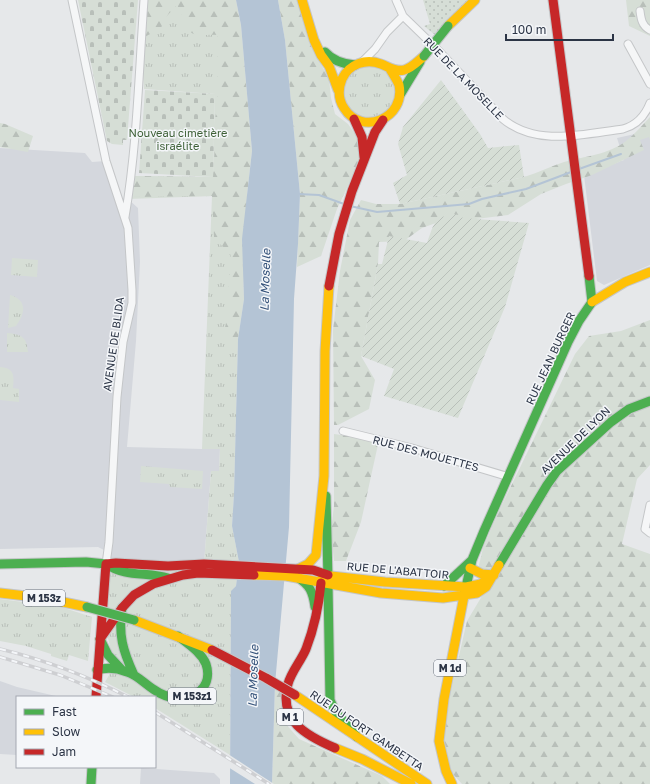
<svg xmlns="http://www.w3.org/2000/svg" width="650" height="784" font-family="'Golos Text',sans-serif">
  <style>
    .built { fill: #d4d7dd }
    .grass { fill: url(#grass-tufts) }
    .forest { fill: url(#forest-firs) }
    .cemetery { fill: url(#cemetery-stones) }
    .park { fill: url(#park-dots) }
    .garden { fill: url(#garden-furrows) }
    .water { fill: #b4c4d5 }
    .pier { fill: #e6e8ea }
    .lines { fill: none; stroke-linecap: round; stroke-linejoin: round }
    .stream { stroke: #b4c4d5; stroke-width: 2 }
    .street-casing { stroke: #c4c6c8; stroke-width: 9 }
    .fast-casing { stroke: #c4c6c8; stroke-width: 11 }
    .slow-casing { stroke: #c4c6c8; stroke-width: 11 }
    .jam-casing { stroke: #c4c6c8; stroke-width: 11 }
    .street { stroke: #f5f6f7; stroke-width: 7 }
    .fast { stroke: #4caf50; stroke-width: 9 }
    .slow { stroke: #ffc107; stroke-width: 9 }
    .jam { stroke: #c62828; stroke-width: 9 }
    .rail-casing { stroke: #cecfd2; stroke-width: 3.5 }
    .rail { stroke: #f4f6f9; stroke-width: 2; stroke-dasharray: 6; stroke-linecap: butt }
    .fast-bridge-casing { stroke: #c4c6c8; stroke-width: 11; stroke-linecap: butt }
    .jam-bridge-casing { stroke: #c4c6c8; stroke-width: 11; stroke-linecap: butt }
    .fast-bridge { stroke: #4caf50; stroke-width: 9 }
    .jam-bridge { stroke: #c62828; stroke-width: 9 }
    .labels { text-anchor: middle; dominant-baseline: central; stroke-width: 3; stroke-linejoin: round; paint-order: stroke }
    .shield { fill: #f4f6f9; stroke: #676e7b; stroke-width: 1 }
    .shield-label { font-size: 10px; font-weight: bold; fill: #2b3445 }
    .street-label { font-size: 11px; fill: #2b3445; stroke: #f4f6f9 }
    .park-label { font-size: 11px; fill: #3f6138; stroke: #f4f6f9 }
    .water-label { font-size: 12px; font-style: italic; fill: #34527a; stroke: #f4f6f9 }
  </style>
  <defs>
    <pattern id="grass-tufts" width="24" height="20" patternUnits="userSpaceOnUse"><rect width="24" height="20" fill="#d6ded6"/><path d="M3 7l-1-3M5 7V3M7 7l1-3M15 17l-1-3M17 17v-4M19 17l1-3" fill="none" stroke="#b8bfb9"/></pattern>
    <pattern id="forest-firs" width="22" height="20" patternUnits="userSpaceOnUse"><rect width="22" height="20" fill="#d6ded6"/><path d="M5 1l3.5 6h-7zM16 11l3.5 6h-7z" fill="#b8bfb9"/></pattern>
    <pattern id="cemetery-stones" width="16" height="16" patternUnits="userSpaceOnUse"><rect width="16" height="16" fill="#d6ded6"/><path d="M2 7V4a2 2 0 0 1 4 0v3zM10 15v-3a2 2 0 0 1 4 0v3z" fill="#b8bfb9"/></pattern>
    <pattern id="park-dots" width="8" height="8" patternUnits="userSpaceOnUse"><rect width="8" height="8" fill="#d6ded6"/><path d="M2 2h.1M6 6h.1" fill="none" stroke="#b8bfb9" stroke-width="1.8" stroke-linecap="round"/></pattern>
    <pattern id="garden-furrows" width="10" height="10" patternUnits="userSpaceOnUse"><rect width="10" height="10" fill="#d6ded6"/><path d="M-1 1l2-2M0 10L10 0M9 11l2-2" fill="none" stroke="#b8bfb9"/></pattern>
  </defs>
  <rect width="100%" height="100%" fill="#e6e8ea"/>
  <path class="built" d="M650,125V265L604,285L597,281L584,175L624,160L617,138L635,134Z
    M0,148L85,153L92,162L106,161L119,199H128L138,208L140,262L136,341L127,447L202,449L220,448L219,471H211L204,564H106L108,552L98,547L0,549Z
    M0,681L17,687L60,697H17V755L0,754Z
    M141,768L214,773L220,779V784H140Z"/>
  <path class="grass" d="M144,0H236L247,194L244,277L238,339L234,494L232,526L239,562L236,586L231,592L230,755L155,708V697H134L105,682L118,660L111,650L102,615L106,564H204L211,471H219L220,449H202L212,196L128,199L133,176L213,177L215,94L144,89L141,39Z
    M344 92a26 26 0 1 1 52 0a26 26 0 1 1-52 0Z
    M12,258L38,260L37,277L11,275Z
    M10,295C28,300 25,314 16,326L8,328Z
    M7,333C22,334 27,338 28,352H7Z
    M0,367C15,368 14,376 13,388L19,389V402L0,400Z
    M141,466L203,471L202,489L170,487L169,484L140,482Z
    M0,599L61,607L92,617L88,661L69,655L67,661L51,656V654L26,646L0,641Z"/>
  <path class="forest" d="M144,0H236L241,25L252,151L242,239L244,299L238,339L230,341L224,332L230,305L228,291L229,278L232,267L230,252L220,244L214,237L212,196L131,197L133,176L213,177L215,144L213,131L217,107V35C209,34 204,36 198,35C182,33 184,15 177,5L165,18L161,28L141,39Z
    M278,0H297L309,42L329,79L331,98L335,114L348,124L360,141V160L337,209L321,256L297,267L300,194L285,40Z
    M626,0H650V36L629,26Z
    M650,117V140L649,137L640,140L644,150L592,175L566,184L541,194L508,215L476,219H447L422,228L404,241L379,242L378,264L361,356L375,380L369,409L338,425H334L333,330L340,271L350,220L361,200L376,204H400L524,177C538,173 551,166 564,162C585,156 608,155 626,141C635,134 642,125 650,117Z
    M0,123L5,124L33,136L28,152L0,147Z
    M650,320V465L637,479L622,544L650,554V784H462L452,773L444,741L450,695L467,621L488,586L479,565L483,548L498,513L575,354L589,336L621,331Z
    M334,434L379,440L361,522L346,561H334L331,531L334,506Z
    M275,684L282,688L284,722L299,739L382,776L390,784H272Z"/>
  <path class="cemetery" d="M78,0H138L127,140H123V145L112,144L107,141Z
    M145,90L215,94L213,177L139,173Z"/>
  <path class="park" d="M423,0H468L444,23L435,35L424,26L430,24Z"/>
  <path class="garden" d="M441,80L480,134L488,148L519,145L524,177L400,204L393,183L407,175L398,144L403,127Z
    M453,214L459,215L463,218L529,223L505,307L458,418L384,396L394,369L361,356L378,264H382L389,236L427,243C433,227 433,217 453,214Z"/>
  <path class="water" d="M236,0H278L285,40L300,194L298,244L294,299L289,527L275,684L272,784H230L231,591L236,586L239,562L232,526L234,494L238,339L244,299L242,239L252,151L241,25Z"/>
  <path class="pier" d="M228,754L274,784H255L228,767Z"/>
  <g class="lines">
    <path class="stream" d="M579,169L621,154
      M298,194L319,195L344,204
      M350,206L377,212L469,204L482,199L526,189L571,172"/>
    <defs>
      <path id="street" d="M72,0L106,161L128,228L132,290V303L123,342L117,397L109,542L106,564
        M396,0L403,16L437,49L503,119C536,147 584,134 623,129C637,125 645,116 650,103
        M640,11C641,19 642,26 650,30
        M628,44L650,84
        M362,62L375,49L387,32L403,16
        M125,217C137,147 139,71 144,0
        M343,431L412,448L509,477
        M650,505L645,529L650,533"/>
      <path id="fast" d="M325,52C333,61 343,64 355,65
        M400,95L420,62
        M326,496L328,579
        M0,564L86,562L106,564
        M106,564C125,577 147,572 168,578
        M499,565L547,485L557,471L611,422L629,409L650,401
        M297,577C310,585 313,592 315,607
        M328,584L330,700L335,711L357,737
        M444,586L472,560
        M464,596L472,560L484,531L568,342L579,321L592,302L589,276
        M122,608C118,635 123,651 134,675
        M100,639L108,655L122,670
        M97,670C107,667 117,668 127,672C137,675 144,683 153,689C167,699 187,703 201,690C208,683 209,673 206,664C201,652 188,644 178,636
        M91,784L92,767"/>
      <path id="slow" d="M302,0L314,40L321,55L329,66L338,90
        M448,26L475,0
        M390,69C393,74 397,80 399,85C406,118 362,137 344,108C338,99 338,89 342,79C349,64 366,58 381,64C389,67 395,72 404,70C412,68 418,61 424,56
        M592,302L625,282L650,272
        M470,568L482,574L494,575
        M298,569L308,564L316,555L324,476L325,351L329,286
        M254,575L286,576L381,593L443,598L477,593L486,587L499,565
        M322,575L385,582L466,587L481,584L487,579
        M0,593L44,598L87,607
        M134,620L212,650
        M295,695L427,784
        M335,748L362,759L411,784
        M452,784L446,771L439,741L444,699L464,596"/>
      <path id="jam" d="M553,0L589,276
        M354,119L362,137L364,157
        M329,286L339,234L352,191L375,132L383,120
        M106,564L116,563L168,566L204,564L313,570L328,575
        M321,583C319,605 314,628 306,649C301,661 291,672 288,684C278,721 307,736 335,748
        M100,639L122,608L134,595L153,584L183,575L198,573L254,575
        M96,697L106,564"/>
    </defs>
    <use href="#street" class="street-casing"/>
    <use href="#fast" class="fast-casing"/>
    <use href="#slow" class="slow-casing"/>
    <use href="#jam" class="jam-casing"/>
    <use href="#street" class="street"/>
    <use href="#fast" class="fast"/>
    <use href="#slow" class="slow"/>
    <use href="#jam" class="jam"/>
    <defs>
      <path id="rail" d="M0,649C45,660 87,676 128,697
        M0,657L60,675L113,697
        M155,712L269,784"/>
    </defs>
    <use href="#rail" class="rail-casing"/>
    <use href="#rail" class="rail"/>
    <defs>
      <path id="fast-bridge" d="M424,56L448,26
        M87,607L134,620"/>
      <path id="jam-bridge" d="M212,650L266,678L295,695"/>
    </defs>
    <use href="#fast-bridge" class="fast-bridge-casing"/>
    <use href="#jam-bridge" class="jam-bridge-casing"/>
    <use href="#fast-bridge" class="fast-bridge"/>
    <use href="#jam-bridge" class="jam-bridge"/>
  </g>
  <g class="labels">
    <g class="shield">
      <rect x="23" y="590" width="42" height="16" rx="3"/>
      <rect x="434" y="660" width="32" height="16" rx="3"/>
      <rect x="168" y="688" width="48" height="16" rx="3"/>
      <rect x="277" y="709" width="26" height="16" rx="3"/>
    </g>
    <g class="shield-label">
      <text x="44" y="598">M 153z</text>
      <text x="450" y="668">M 1d</text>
      <text x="192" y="696">M 153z1</text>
      <text x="290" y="717">M 1</text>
    </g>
    <g class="street-label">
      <text transform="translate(464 78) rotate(46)">RUE DE LA MOSELLE</text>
      <text transform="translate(113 344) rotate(-82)">AVENUE DE BLIDA</text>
      <text transform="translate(550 358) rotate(-65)">RUE JEAN BURGER</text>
      <text transform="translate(575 440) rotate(-44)">AVENUE DE LYON</text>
      <text transform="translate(426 453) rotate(15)">RUE DES MOUETTES</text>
      <text transform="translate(398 570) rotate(5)">RUE DE L'ABATTOIR</text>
      <text transform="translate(367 730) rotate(34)">RUE DU FORT GAMBETTA</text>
    </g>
    <g class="park-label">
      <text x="178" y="132">Nouveau cimetière<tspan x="178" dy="13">israélite</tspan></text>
    </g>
    <g class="water-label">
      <text transform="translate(265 280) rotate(-88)">La Moselle</text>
      <text transform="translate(253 676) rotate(-88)">La Moselle</text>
    </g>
  </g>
  <rect x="16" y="696" width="140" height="72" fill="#f4f6f9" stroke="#a4a8b1"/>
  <rect x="24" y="709" width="20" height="6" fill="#4caf50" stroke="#a4a8b1"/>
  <text x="52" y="716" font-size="12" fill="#2b3445">Fast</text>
  <rect x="24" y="729" width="20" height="6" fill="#ffc107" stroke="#a4a8b1"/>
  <text x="52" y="736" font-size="12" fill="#2b3445">Slow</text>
  <rect x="24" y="749" width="20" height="6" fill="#c62828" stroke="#a4a8b1"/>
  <text x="52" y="756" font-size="12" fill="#2b3445">Jam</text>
  <path d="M506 34v6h107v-6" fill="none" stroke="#2b3445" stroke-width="2"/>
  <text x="512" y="34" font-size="12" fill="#2b3445" stroke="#f4f6f9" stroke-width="3" paint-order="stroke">100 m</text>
</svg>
